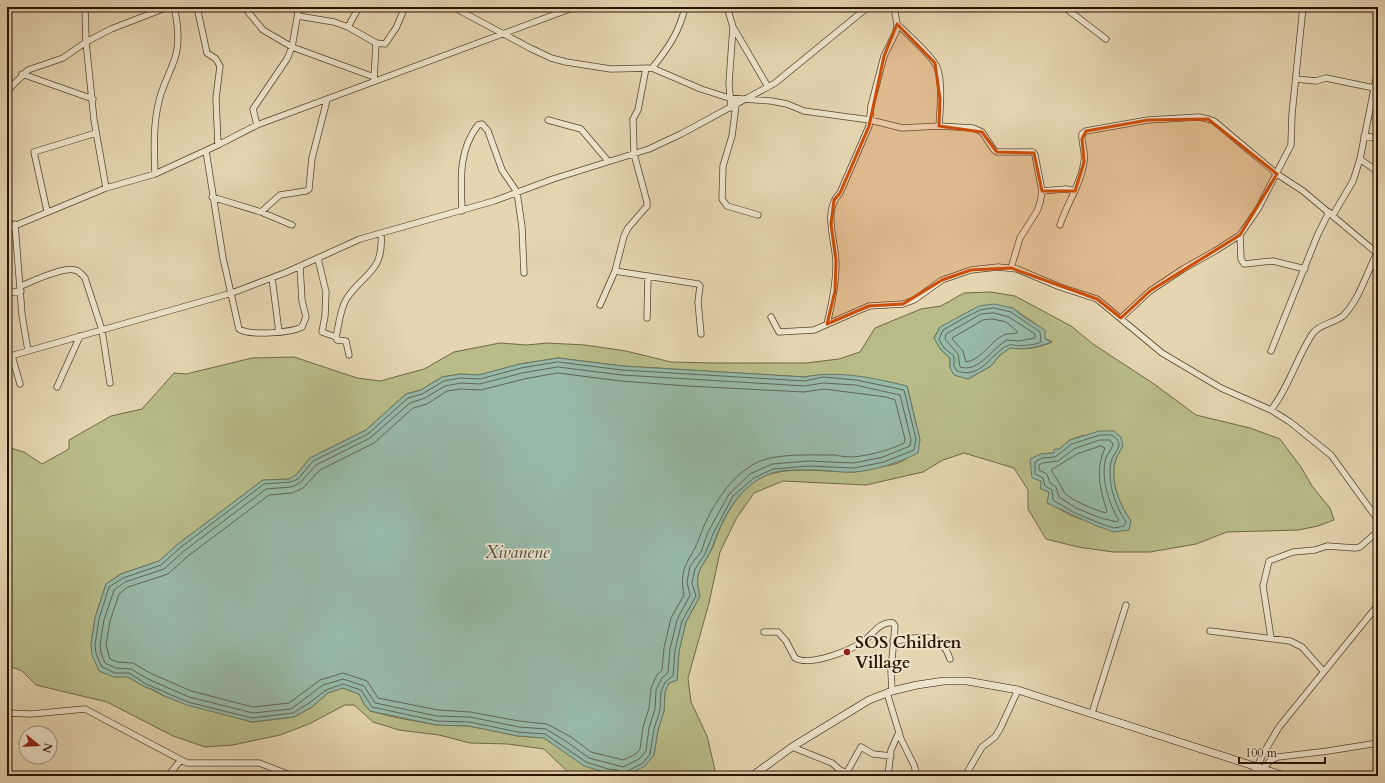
<svg xmlns="http://www.w3.org/2000/svg" width="1385" height="783" font-family="Cardo,serif">
  <style>
    .green { fill: #b8bc89; stroke: #706845; fill-rule: evenodd }
    .water { fill: #97b9a7; stroke: #6a7765 }
    .lines { fill: none; stroke-linecap: round; stroke-linejoin: round }
    .shore { stroke: #5f6654; stroke-width: 1 }
    .minor-casing { stroke: #56442d; stroke-width: 7 }
    .secondary-casing { stroke: #271301; stroke-width: 8 }
    .minor { stroke: #eee4cc; stroke-width: 5.5 }
    .secondary { stroke: #eee4cc; stroke-width: 7 }
    .marked { fill: #cb4e0a; fill-opacity: 0.2; stroke: #cb4e0a; stroke-width: 3; stroke-linejoin: round }
    .poi-dot { fill: #8f2418; stroke: #eee4cc; stroke-width: 1.5 }
    .labels { text-anchor: middle; dominant-baseline: central; stroke-width: 3.5; stroke-linejoin: round; paint-order: stroke }
    .poi-label { font-size: 17px; font-weight: bold; fill: #271301; stroke: #eee4cc; text-anchor: start }
    .water-label { font-size: 18px; font-style: italic; fill: #4e4d3b; stroke: #eee4cc }
  </style>
  <rect width="100%" height="100%" fill="#e5d5b1"/>
  <filter id="stains"><feTurbulence type="fractalNoise" baseFrequency=".005" numOctaves="4"/><feColorMatrix values="0 0 0 0 .2 0 0 0 0 .09 0 0 0 0 .02 0 0 0 .5 -.17"/></filter>
  <radialGradient id="worn" r=".72"><stop offset=".6" stop-color="#630" stop-opacity="0"/><stop offset="1" stop-color="#630" stop-opacity=".3"/></radialGradient>
  <path class="green" d="M991,292L1015,296L1071,326L1093,344L1154,384L1196,415L1250,428L1280,439L1301,467L1312,486L1330,508L1334,520L1318,526L1298,530L1227,532L1196,544L1150,552H1113L1078,547L1046,539L1028,509V490L1014,468L964,453L943,460L923,472L866,485L783,481L754,493L736,519L720,552L709,603L688,678L691,702L707,736L715,770L710,776H572L544,749L508,744L470,743L439,735L399,730L373,722L354,705H345L309,724L280,735L233,745L205,747L173,736L107,702L36,685L22,671L9,666L7,667V447L24,452L42,464L69,449V440L111,416L142,409L174,373L186,374L252,358L294,357L357,378L380,381L424,369L454,352L500,343L527,345L547,343L585,345L626,351L671,362L713,363H806L839,359L860,352L875,328L921,309L941,306L964,293ZM1013,308C1023,317 1044,325 1045,339L1049,340L1052,342C1039,348 1024,350 1010,348L1000,355L991,366L968,379L950,368V358L941,350L934,338L940,327ZM558,358L623,366L805,377C839,370 874,380 907,386L920,440C916,445 911,455 906,459C898,465 883,466 874,468C867,469 859,472 853,472C827,472 800,467 774,473C743,479 723,517 714,544C705,567 692,569 700,596L686,622L679,651L677,680L669,683L665,692L664,711L658,730L654,755L562,749L544,738L518,736L469,726L436,725L394,717L370,711L364,704L359,694L343,688L328,693L312,707L294,717L252,722L164,696C152,689 140,685 128,677C115,668 103,655 91,644L95,618L106,584L121,574L159,561L178,544L263,480L289,479L296,475L310,458L366,430L406,394L421,390L442,377L460,374L479,375L520,364ZM1084,435L1123,446C1120,451 1116,457 1115,462C1110,482 1120,506 1131,521C1113,521 1089,524 1072,516C1063,512 1057,506 1048,503L1049,492L1041,489V454L1054,453L1070,440Z"/>
  <path class="water" d="M994,304L1013,308L1022,316L1045,330V339L1052,342C1038,347 1025,350 1010,348L1000,355L991,366L968,379L954,375L950,368V358L941,350L934,338L940,327L964,314L979,306Z
    M558,358L623,366L805,377C838,370 874,378 907,386L920,440L918,453C900,462 874,471 854,472C842,473 827,470 815,470C802,470 784,469 772,473C741,484 724,514 714,543C705,567 692,569 700,596L686,622L679,651L677,680L669,683L665,692L664,711L658,730L654,755L645,766L627,775L607,773L584,766L544,738L518,736L469,726L436,725L370,711L364,704L359,694L343,688L328,693L312,707L294,717L252,722L187,705L164,696L154,690L145,687L128,677H114L99,671L92,655L91,644L95,618L106,584L121,574L159,561L178,544L263,480L289,479L296,475L310,458L366,430L406,394L421,390L442,377L460,374L479,375L520,364Z
    M1099,431H1114L1121,437L1123,446C1120,451 1116,457 1115,462C1110,482 1120,506 1131,521L1129,530L1114,532L1097,526L1047,503L1049,492L1041,489V481L1032,478L1030,459L1041,454L1054,453V449H1059L1070,440Z"/>
  <g class="lines">
    <path class="shore" d="M994,308L1011,312L1040,332L1041,342C1036,345 1025,345 1019,346C1015,346 1011,343 1007,346C989,355 982,379 957,371L954,366V356L944,348L939,339L943,330L966,317L980,310Z
      M994,313L1009,317L1035,334V338L1019,341L1007,340C992,348 979,373 960,367L958,354L945,339L946,334L981,314Z
      M993,319L1006,322L1017,331V333C1012,334 1007,333 1002,336C989,343 981,360 966,362L963,351L953,340L952,338L983,320Z
      M558,362L622,370L805,381L823,377L856,380L904,390L916,439L914,450L884,462L854,468L808,466L773,469L754,478L733,496L713,534L705,554L695,569L692,583L696,596L682,621L675,650L673,676L666,681L661,691L660,710L654,729L650,754L643,763L622,774L618,770L608,769L586,762L545,734L518,732L469,722L437,721L372,707L361,690L343,684L326,690L309,703L293,713L252,718L188,702L146,684L129,673H115L102,667L96,654L95,645L99,619L109,587L123,578L161,565L181,547L264,484L290,482L298,479L313,461L368,434L408,398L422,394L444,381L460,378L480,379L521,368Z
      M558,367L622,375L805,386L823,383L855,385L900,395L911,439L910,446L883,457L854,463L808,461L772,464L750,474L729,494L708,532L701,552L690,566L687,582L690,595L677,620L670,649L668,673L662,678L656,690L655,709L649,728L646,751L639,759L623,767L589,758L567,742L546,729L519,727L470,717L437,716L375,703L364,686L343,679L323,685L291,709L253,713L189,697L148,679L131,669L116,668L105,663L101,653L100,645L104,620L114,590L125,582L164,569L184,551L266,489L291,487L300,483L316,465L370,438L410,403L425,398L445,386L461,383L480,384L522,373Z
      M558,373L621,381L687,386L804,392L824,389L886,397L895,400L905,439L904,443C891,450 867,456 852,457C846,457 840,456 834,455C813,455 790,454 770,458C736,465 711,506 700,536C691,562 678,564 684,595L671,618L664,648L662,670L657,675L651,688L649,708L643,727L640,749L636,754L623,760L591,752L571,737L547,724L519,721L470,712L438,710L378,698L367,681L343,673L320,680L289,703L253,707L191,691L150,673L133,663L117,662L110,659L106,645L110,621L119,594L128,587L168,574L188,556L269,495L292,493L303,488L320,470L374,443L413,408L427,404L447,391L461,389L481,390L524,379Z
      M1100,435H1112C1115,437 1119,440 1119,445C1118,451 1112,456 1111,462C1107,482 1115,505 1126,522L1124,526L1114,528L1099,523L1073,512L1053,500L1052,490L1045,486L1043,478L1035,474V462L1042,458L1055,457L1072,444Z
      M1100,440H1110L1113,444C1112,449 1108,453 1106,458C1100,476 1109,505 1119,520L1117,522L1101,518L1076,508L1059,497L1056,487L1050,483L1047,474L1039,470V465L1043,463L1058,461L1074,449Z
      M1101,446L1105,448C1095,469 1100,490 1107,511L1106,513C1097,511 1068,499 1064,492C1060,484 1056,478 1051,470L1077,454Z"/>
    <defs>
      <path id="minor" d="M85,7L86,42L94,120L106,188
        M197,7L207,53L216,59L220,66L216,98L218,145
        M244,7L263,30L292,47L374,77
        M453,7L530,48L551,58L566,62L611,69L652,68L701,89L729,98L771,101L787,104L804,111L870,120L902,128L939,126L973,128L982,132L994,150L997,152H1033L1035,155L1042,191L1040,203L1037,211L1020,238L1011,268
        M727,7L733,27L729,83L731,108
        M1064,7L1106,39
        M298,16L334,22L348,27L359,7
        M897,24C909,36 924,48 934,62C944,74 940,110 939,126
        M348,27L376,43L385,44L396,28L405,7
        M733,27L768,87
        M652,68C667,50 680,31 685,7
        M22,74L93,99
        M374,79L376,43
        M1296,79L1316,81L1326,78L1374,88
        M7,91L28,70L63,58L86,42L111,29L168,7
        M736,105L732,136L723,166L722,199L727,206L758,215
        M548,120L581,129L608,161
        M257,125L253,109L287,59L292,47L299,7
        M1364,136L1378,138
        M206,151L223,258L239,329C250,336 290,333 302,327L306,317L302,301L300,266
        M1360,159L1378,172
        M155,174C154,150 153,125 159,101C162,87 170,73 175,58C180,42 178,24 174,7
        M1042,191L1066,189L1075,191
        M212,197L261,212L292,225
        M47,211L34,152L96,133
        M462,211C461,180 458,151 478,125L482,124L488,131L502,170L517,192L522,227L524,273
        M261,212L280,195L306,191L309,189L312,158L327,100
        M1333,215L1353,181L1360,159L1378,69
        M15,224L22,315L28,351
        M1060,225C1067,203 1081,184 1084,162C1086,152 1081,143 1082,134L1086,131L1148,120L1199,117L1208,119L1214,121L1277,174L1303,191L1378,254
        M7,229L106,188L155,174L218,145L257,125L575,7
        M1240,235L1241,259L1244,264L1273,261L1305,269
        M318,259L326,292L325,316L322,332L336,337L337,340L346,341L349,355
        M615,271L698,284L700,286L698,302L701,334
        M272,278L279,332
        M21,286C33,281 62,267 75,270C80,271 82,275 85,278L102,330L110,383
        M7,293L21,291
        M600,305L615,271L624,236L628,228L647,206V202L634,154L633,119L638,110L646,68
        M771,317L779,332L814,330L869,306L903,304L914,300L942,280L971,270L998,267L1017,269L1060,287L1097,299L1162,353L1221,388L1271,410L1290,422L1331,455L1378,520
        M647,318L648,276
        M1121,318L1150,291L1183,269L1215,251L1240,235L1258,209L1291,145L1292,114L1303,7
        M827,324C832,304 836,285 836,264C836,241 822,211 840,193L869,126L871,106L884,56L896,32L897,24L894,7
        M336,337C339,325 340,308 347,298C364,273 384,272 381,234
        M1271,351L1318,234L1329,212
        M12,356L20,384
        M7,357L232,293L287,272L360,239L494,201L553,179L649,149L681,134L775,83L868,7
        M57,387L80,336
        M1271,410C1290,386 1296,358 1313,333C1321,323 1336,323 1344,315C1360,298 1367,272 1377,253
        M1210,631L1290,641L1302,647L1324,672
        M764,632H778L786,641L795,658C810,667 852,650 865,640C874,633 880,621 893,623L895,626L891,671L892,691
        M1271,638L1263,586L1269,561L1293,552L1315,550L1327,546L1355,548L1360,547L1378,531
        M893,641C918,638 940,629 950,659
        M887,693L901,739L914,765L917,776
        M7,713L31,714L85,709L187,763H259L293,776
        M1092,713L1126,605
        M792,747L832,763L840,770L856,776
        M1263,768L1271,760L1278,757L1328,751L1378,743
        M847,772L861,747L873,754L891,756
        M168,776L180,761
        M888,776L891,750L899,732
        M965,776L982,747L995,737L1000,729L1018,690
        M1252,776L1266,749L1279,727L1378,605"/>
      <path id="secondary" d="M752,776L792,747L869,700L892,691L917,685L944,681H967L1018,690L1285,776"/>
    </defs>
    <use href="#minor" class="minor-casing"/>
    <use href="#secondary" class="secondary-casing"/>
    <use href="#minor" class="minor"/>
    <use href="#secondary" class="secondary"/>
  </g>
  <path class="marked" d="M897,24L935,63L940,99L939,126L982,132L997,152L1034,153L1042,191H1075L1084,162L1082,139L1086,131L1148,120L1208,119L1277,174L1240,235L1150,291L1121,318L1097,299L1011,268L971,270L942,280L903,304L869,306L827,324L835,291L836,261L831,224L834,200L840,193L869,126L884,56Z"/>
  <circle class="poi-dot" cx="847" cy="652" r="4"/>
  <g class="labels">
    <g class="poi-label">
      <text x="855" y="642">SOS Children<tspan x="855" dy="20">Village</tspan></text>
    </g>
    <g class="water-label">
      <text x="517" y="552">Xivanene</text>
    </g>
  </g>
  <rect width="1385" height="783" fill="none" stroke="#e5d5b1" stroke-width="24"/>
  <rect x="8" y="8" width="1369" height="767" fill="none" stroke="#271301" stroke-width="2"/>
  <rect x="12" y="12" width="1361" height="759" fill="none" stroke="#271301"/>
  <g transform="translate(38 745) rotate(108)"><circle r="19" fill="#eee4cc" stroke="#9e907b"/>
  <path d="M0-3L7 15L0 10L-7 15Z" fill="#8f2418"/>
  <text y="-6" font-size="11" font-weight="bold" text-anchor="middle" fill="#271301">N</text>
  </g>
  <path d="M1239 757v6h86v-6" fill="none" stroke="#271301" stroke-width="2"/>
  <text x="1245" y="757" font-size="12" fill="#271301" stroke="#eee4cc" stroke-width="3" paint-order="stroke">100 m</text>
  <rect width="100%" height="100%" filter="url(#stains)"/>
  <rect width="100%" height="100%" fill="url(#worn)"/>
</svg>
